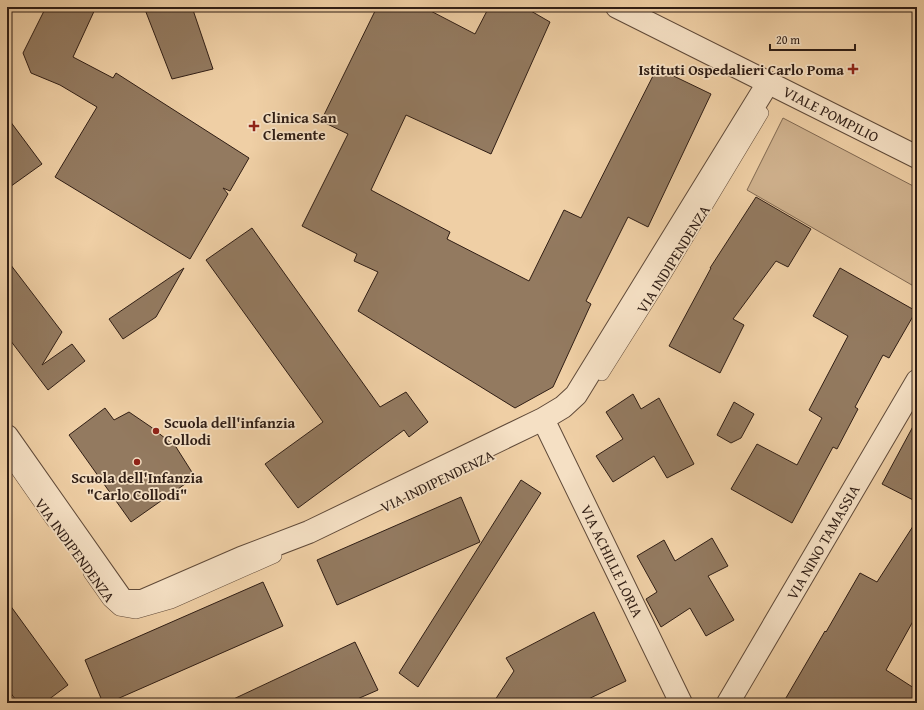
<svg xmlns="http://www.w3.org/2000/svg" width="924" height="710" font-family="'Gentium Book Plus',serif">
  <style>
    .green { fill: #cfb18d; stroke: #806851 }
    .building { fill: #937a60; stroke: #301e15 }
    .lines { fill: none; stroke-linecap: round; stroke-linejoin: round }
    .service-casing { stroke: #604a39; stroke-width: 14 }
    .minor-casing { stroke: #604a39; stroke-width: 24 }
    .tertiary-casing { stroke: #604a39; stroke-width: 24 }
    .service { stroke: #f5e0c4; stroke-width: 13 }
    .minor { stroke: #f5e0c4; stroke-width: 22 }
    .tertiary { stroke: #f5e0c4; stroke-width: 22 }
    .poi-dot { fill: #8f2418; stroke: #f5e0c4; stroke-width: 1.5 }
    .labels { text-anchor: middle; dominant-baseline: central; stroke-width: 3.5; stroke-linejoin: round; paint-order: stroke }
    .poi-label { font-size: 15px; font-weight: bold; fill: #301e15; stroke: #f5e0c4; text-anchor: start }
    .street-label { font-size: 15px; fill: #301e15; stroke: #f5e0c4 }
  </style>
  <rect width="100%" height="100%" fill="#efcfa5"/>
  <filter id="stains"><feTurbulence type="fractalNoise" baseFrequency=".005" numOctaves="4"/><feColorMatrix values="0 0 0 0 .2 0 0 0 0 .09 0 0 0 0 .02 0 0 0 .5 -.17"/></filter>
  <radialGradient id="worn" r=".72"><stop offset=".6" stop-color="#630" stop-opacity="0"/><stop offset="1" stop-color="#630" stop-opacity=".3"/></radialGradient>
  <path class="green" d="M783,118L917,188V288L747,190Z"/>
  <path class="building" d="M46,7H96L73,57L113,78L116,73L249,158L230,191L223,188L228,194L190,259L55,177L97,107L60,85L31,73L23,53Z
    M144,7H192L213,69L172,79Z
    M377,7H423L475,34L489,7H524L550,22L491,154L406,115L371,190L450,232L447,239L529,281L564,210L581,218L657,68L711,94L648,227L628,217L586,301L591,304L553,387L515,408L358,311L378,272L354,261L357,254L302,226L348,134L321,121Z
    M7,117L42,164L7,189Z
    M756,197L811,229L788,267L776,261L733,319L744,325L720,373L669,346L711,268H710Z
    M252,228L380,407L406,392L428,422L409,437L404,430L298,508L265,464L323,422L206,260Z
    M7,260L62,332L42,365L72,344L85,361L48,390L7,336Z
    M184,268L156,317L123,339L109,319Z
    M840,268L916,311L889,358L883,355L855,407L858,409L837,449L833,447L792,523L731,489L757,444L797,465L822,418L809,410L848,336L813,316Z
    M633,394L641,409L659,398L694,464L667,478L654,456L613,482L596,456L623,439L606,412Z
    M734,402L754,414L741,438L731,443L717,435Z
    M105,408L114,420L129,412L151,427L176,447L195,477L131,522L69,435Z
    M917,419V502L882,484Z
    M521,480L541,493L418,687L399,673Z
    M461,497L480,542L337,605L317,560Z
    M917,520V614L886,670L917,690V703H783L825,631L826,632L860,573L877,582Z
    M712,538L728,566L708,576L734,620L706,636L690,608L661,627L646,599L657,592L637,556L664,540L675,561Z
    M263,582L283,626L108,703H103L85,660Z
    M7,601L68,685L44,703H18L7,688Z
    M594,612L626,681L580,703H493L514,671L506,658Z
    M355,642L378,690L348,703H225Z"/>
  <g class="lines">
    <defs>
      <path id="service" d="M602,374L665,274L762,113
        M7,455L53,521
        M90,573L109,600L119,609L136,612L171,602L275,556"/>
      <path id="minor" d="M543,419L681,703
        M7,436L123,601H142L241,558L309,532L543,419L563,407L576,395L768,83
        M728,703L917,381"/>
      <path id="tertiary" d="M617,7L917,157"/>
    </defs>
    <use href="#service" class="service-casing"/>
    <use href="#minor" class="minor-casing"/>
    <use href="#tertiary" class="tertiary-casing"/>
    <use href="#service" class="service"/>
    <use href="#minor" class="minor"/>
    <use href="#tertiary" class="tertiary"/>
  </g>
  <g class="poi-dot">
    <path d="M851 63h4v4h4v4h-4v4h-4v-4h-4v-4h4z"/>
    <path d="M252 120h4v4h4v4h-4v4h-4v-4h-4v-4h4z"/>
    <circle cx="156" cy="431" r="4"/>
    <circle cx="137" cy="462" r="4"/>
  </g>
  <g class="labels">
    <g class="poi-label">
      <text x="844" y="69" text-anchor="end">Istituti Ospedalieri Carlo Poma</text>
      <text x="263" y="117">Clinica San<tspan x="263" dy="17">Clemente</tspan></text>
      <text x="164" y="422">Scuola dell'infanzia<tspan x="164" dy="17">Collodi</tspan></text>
      <text x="137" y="477" text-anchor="middle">Scuola dell'Infanzia<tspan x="137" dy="17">"Carlo Collodi"</tspan></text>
    </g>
    <g class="street-label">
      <text transform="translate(831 114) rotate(27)">VIALE POMPILIO</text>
      <text transform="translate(673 259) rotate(-58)">VIA INDIPENDENZA</text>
      <text transform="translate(437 481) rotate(-26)">VIA INDIPENDENZA</text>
      <text transform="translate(823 542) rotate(-60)">VIA NINO TAMASSIA</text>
      <text transform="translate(75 550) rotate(54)">VIA INDIPENDENZA</text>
      <text transform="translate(612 561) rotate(64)">VIA ACHILLE LORIA</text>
    </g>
  </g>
  <rect width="924" height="710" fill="none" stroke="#efcfa5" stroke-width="24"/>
  <rect x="8" y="8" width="908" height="694" fill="none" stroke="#301e15" stroke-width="2"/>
  <rect x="12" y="12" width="900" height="686" fill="none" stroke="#301e15"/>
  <path d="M770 44v6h85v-6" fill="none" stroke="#301e15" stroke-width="2"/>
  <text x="776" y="44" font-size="12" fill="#301e15" stroke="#f5e0c4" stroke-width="3" paint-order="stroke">20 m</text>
  <rect width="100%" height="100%" filter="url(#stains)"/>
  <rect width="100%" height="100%" fill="url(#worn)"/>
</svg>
